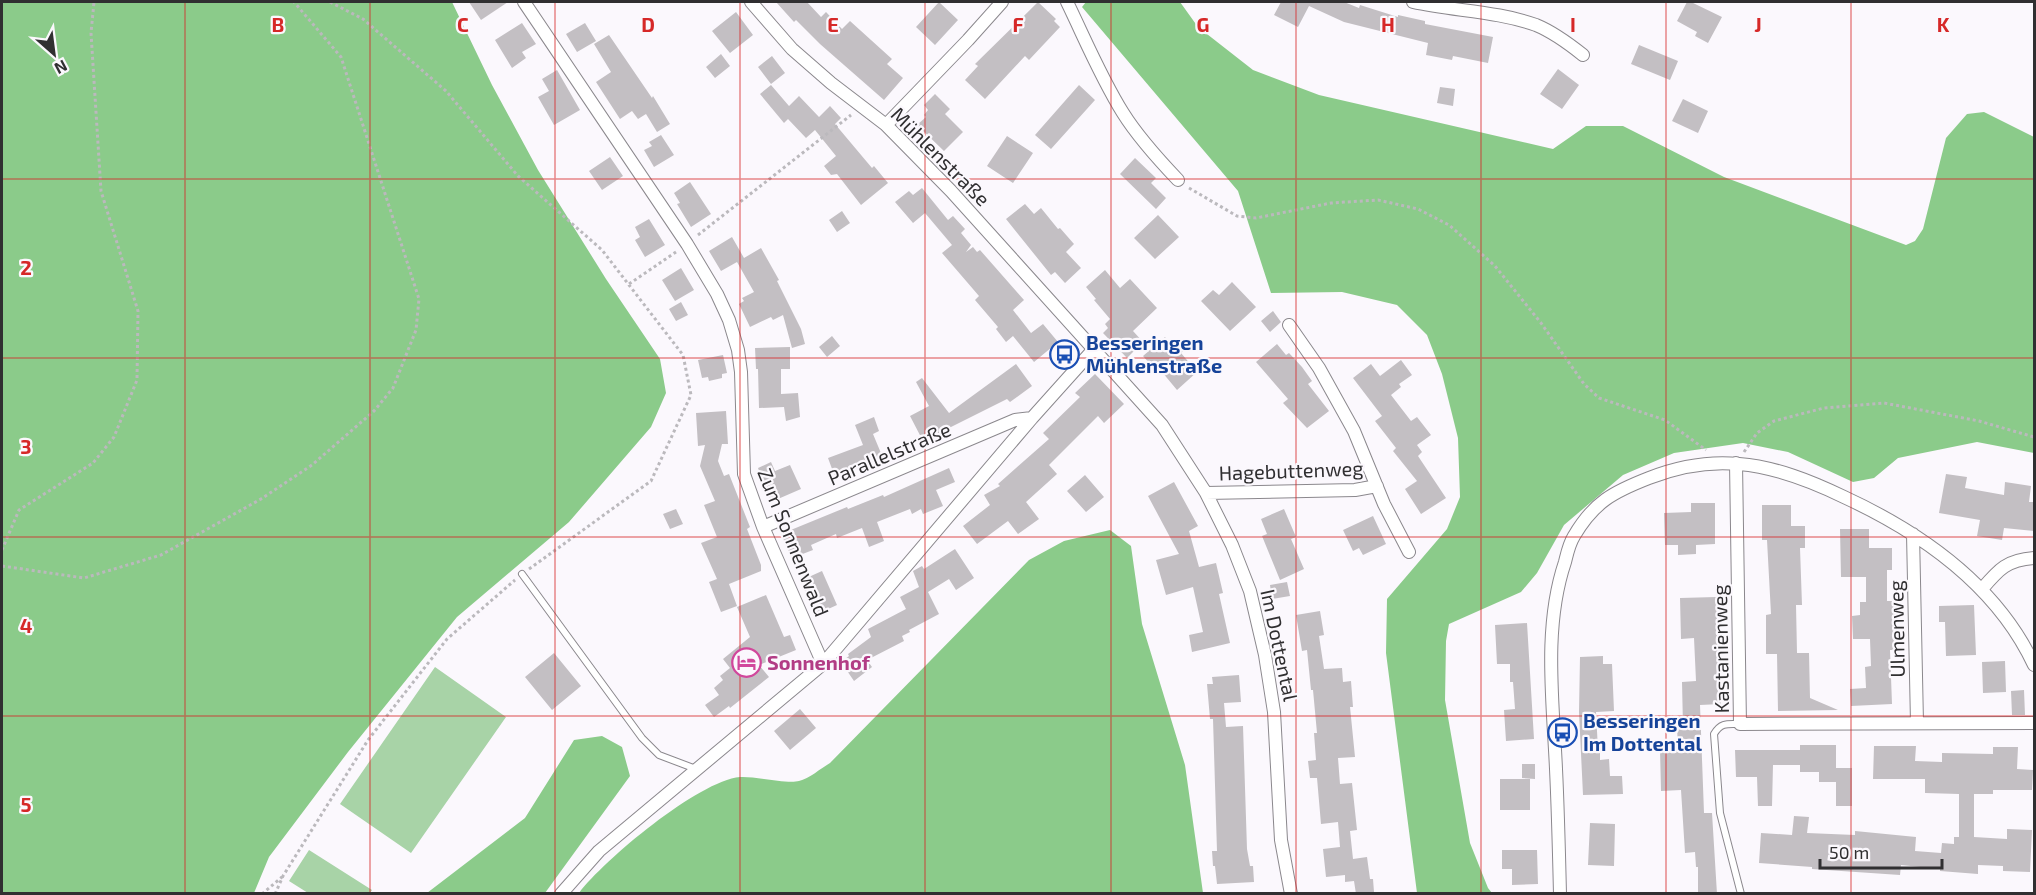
<svg xmlns="http://www.w3.org/2000/svg" width="2036" height="895" font-family="'Exo 2',sans-serif">
  <style>
    .green { fill: #a8d3a7 }
    .forest { fill: #8bcb8a }
    .building { fill: #c3bfc3 }
    .lines { fill: none; stroke-linecap: round; stroke-linejoin: round }
    .lane-casing { stroke: #8b888d; stroke-width: 8 }
    .street-casing { stroke: #8b888d; stroke-width: 14 }
    .path { stroke: #bbb9bd; stroke-width: 3; stroke-dasharray: 3 3; stroke-linecap: butt }
    .lane { stroke: #fff; stroke-width: 6 }
    .street { stroke: #fff; stroke-width: 12 }
    .grid { fill: none; stroke: #d62828; stroke-width: 1.5; stroke-opacity: 0.55 }
    .labels { text-anchor: middle; dominant-baseline: central; stroke-width: 4.5; stroke-linejoin: round; paint-order: stroke }
    .street-label { font-size: 20px; fill: #302f31; stroke: #fbf8fd }
    .transit-label { font-size: 20px; font-weight: bold; fill: #164399; stroke: #fbf8fd; text-anchor: start }
    .hotel-label { font-size: 20px; font-weight: bold; fill: #b23c85; stroke: #fbf8fd; text-anchor: start }
    .grid-label { font-size: 20px; text-anchor: middle; font-weight: bold; fill: #d62828; stroke: #fbf8fd; stroke-width: 4.5; stroke-linejoin: round; paint-order: stroke }
  </style>
  <rect width="100%" height="100%" fill="#fbf8fd"/>
  <path class="green" d="M435,667L506,717L411,853L340,804Z
    M309,850L372,890L370,893H308L289,881Z"/>
  <path class="forest" d="M2,2H452L492,85L538,170L606,279L660,359L666,393L651,427L569,522L457,617L348,752L269,857L254,893H2Z
    M1086,2H1180L1198,27L1253,70L1319,95L1553,149L1586,126H1623L1724,177L1906,245L1915,241L1923,229L1946,138L1967,114L1984,112L2034,137V453L1977,442L1898,458L1874,478L1853,482L1788,452L1743,443L1674,453L1623,475L1564,525L1537,573L1521,592L1449,624L1446,641L1445,700L1470,843L1488,888L1492,893H1417L1386,653L1387,599L1447,529L1460,497L1458,438L1442,374L1427,335L1397,305L1342,292L1271,293L1238,191L1082,7Z
    M1110,530L1131,546L1142,624L1185,765L1203,893H579C604,860 698,781 740,777C755,776 786,784 799,781C809,779 821,768 830,763L1029,560L1064,541Z
    M602,736L622,747L630,776L545,893H427L525,818L574,740Z"/>
  <path class="building" d="M469,2H508L481,20Z
    M776,2H807L821,17L826,12L842,29L850,21L892,59L887,64L903,78L884,100L820,44L796,20L794,22Z
    M939,2L958,20L935,45L916,27Z
    M1038,2L1056,19L1054,21L1060,27L1029,60L1025,56L985,99L965,80L978,66L975,64Z
    M1281,2H1344L1359,8L1360,5L1398,17V15L1425,21V24L1493,37L1488,63L1453,56L1452,60L1426,55L1428,43L1344,22L1309,6L1298,27L1274,15Z
    M1687,2H1691L1722,17L1708,43L1695,36L1697,32L1677,21Z
    M736,12L753,35L730,53L712,31Z
    M522,23L536,44L522,52L526,58L512,68L495,40Z
    M585,23L596,41L577,52L566,34Z
    M609,35L652,98L653,96L670,124L657,132L646,114L638,119L632,111L620,119L596,82L611,72L594,44Z
    M1639,45L1678,61L1670,80L1631,64Z
    M721,54L730,66L715,78L706,67Z
    M772,56L785,73L771,84L758,67Z
    M1558,69L1579,85L1562,109L1540,94Z
    M557,70L580,110L554,125L538,97L549,91L542,79Z
    M771,85L789,106L799,96L819,117L830,106L841,118L835,124L872,168L874,166L888,183L861,205L837,174L831,175L824,166L836,156L815,130L806,138L788,119L784,123L760,94Z
    M1079,85L1095,100L1051,149L1035,135Z
    M1440,87L1455,89L1453,106L1437,103Z
    M935,94L950,109L945,114L963,132L944,151L917,125L926,117L924,115L928,110L924,105Z
    M1683,99L1708,111L1698,133L1672,121Z
    M661,135L674,155L654,167L644,150L652,146L649,142Z
    M1007,136L1033,153L1013,183L987,166Z
    M610,157L623,176L602,190L589,171Z
    M1135,158L1156,178L1151,183L1166,198L1156,209L1120,174Z
    M690,182L711,214L691,227L677,204L680,203L674,193Z
    M922,188L948,220L953,216L965,229L961,233L971,245L966,252L973,247L977,252L980,250L1024,300L1013,310L1031,333L1043,324L1058,342L1034,362L1013,336L1006,342L996,329L998,327L975,300L979,296L942,253L952,245L925,213L913,223L895,202L909,191L913,195Z
    M1025,204L1034,214L1041,208L1058,229L1060,228L1074,244L1066,252L1081,268L1065,283L1055,272L1051,275L1006,219Z
    M842,211L850,223L837,232L829,220Z
    M1158,215L1179,237L1155,259L1134,238Z
    M649,219L665,245L645,257L635,240L640,237L635,227Z
    M732,237L744,258L761,248L779,280L777,281L801,329L805,344L792,348L783,315L773,320L771,317L750,327L739,304L744,301L742,298L754,292L737,262L721,271L709,251Z
    M681,268L694,290L675,301L662,280Z
    M1105,270L1120,288L1130,279L1157,308L1133,331L1143,342L1127,358L1103,333L1108,328L1105,324L1110,319L1094,300L1096,299L1086,287Z
    M1232,282L1256,307L1230,331L1201,301L1213,290L1219,295Z
    M681,302L688,315L676,321L669,309Z
    M1273,311L1281,322L1270,332L1261,321Z
    M832,336L840,346L827,357L819,347Z
    M1165,337L1171,345L1179,338L1187,347L1181,353L1197,372L1177,390L1162,372L1159,374L1143,356Z
    M1277,344L1286,355L1289,353L1302,367L1312,381L1308,384L1329,411L1307,428L1283,403L1288,399L1256,362Z
    M790,347V369H781V394L798,393L800,417L786,421L784,407L759,408L758,369H756L755,348Z
    M723,355L727,373L722,374V378L709,381L708,377L702,378L698,360Z
    M1401,360L1412,375L1399,384L1401,387L1391,395L1411,421L1417,417L1431,435L1417,445L1422,452L1418,456L1446,498L1421,514L1405,489L1417,481L1393,451L1396,448L1375,421L1382,416L1353,378L1371,364L1380,376Z
    M1016,364L1032,386L1010,402L1007,399L923,441L910,416L929,406L916,382L922,378L949,413Z
    M1095,374L1124,404L1104,423L1098,416L1049,465L1057,474L1026,502L1039,519L1018,534L1008,521L977,544L963,526L990,505L984,495L1000,486L998,484L1049,439L1043,433L1080,397L1075,393Z
    M726,411L728,444H722L718,461L724,476L729,474L750,527L747,529L761,565V571L729,584L737,606L721,612L709,582L717,579L701,543L717,537L704,505L715,501L700,466L705,445L698,446L696,413Z
    M874,417L879,431L873,434L883,458L835,477L828,458L863,445L855,425Z
    M771,462L775,471L790,465L801,489L771,502L758,468Z
    M949,468L955,482L936,490L943,506L923,514L921,509L912,514L910,509L877,522L884,541L869,547L862,528L837,538L836,534L811,545L813,550L792,558L781,534L847,507L848,509L883,495L884,497Z
    M1946,474L1967,477L1965,488L2004,495L2005,482L2031,486L2029,502H2034V531L2004,528L2002,540L1977,536L1980,520L1939,513Z
    M1085,475L1104,497L1086,512L1067,491Z
    M1174,482L1198,526L1189,531L1199,567L1216,563L1223,593L1219,594L1230,643L1192,652L1189,635L1203,632L1193,587L1166,595L1156,560L1179,554L1148,496Z
    M1691,503H1715V544L1696,545V554L1678,555V545H1665L1664,513L1691,512Z
    M1762,505H1791V526H1805V548H1800L1802,605H1796L1797,653H1809L1810,698L1838,710L1778,711L1777,654H1766V615L1771,614L1767,540H1762Z
    M676,509L683,524L670,529L663,514Z
    M1284,509L1296,537L1291,539L1304,569L1280,580L1262,536L1267,534L1261,519Z
    M1373,516L1386,544L1363,555L1359,548L1353,551L1343,530Z
    M1840,529H1869V548H1892V570H1887V601H1895L1896,637L1897,650H1890L1892,704L1851,706L1850,689L1866,688L1865,667L1871,666L1870,639H1853L1852,616L1860,615V602H1866V577H1841Z
    M955,549L974,578L956,590L949,579L928,592L939,614L909,630L910,632L902,636L904,641L867,660L872,667L854,681L841,662L849,656L848,654L871,637L868,629L906,609L900,597L919,587L913,571L922,566L924,569Z
    M822,571L837,605L815,615L802,584L804,583L802,580Z
    M1287,582L1290,596L1272,599L1270,585Z
    M766,595L784,637L790,635L796,650L759,665L769,677L730,708L729,706L714,717L705,705L719,695L714,688L723,680L720,676L730,668L723,659L750,637L737,607Z
    M1716,597L1721,704L1700,705L1704,813H1712L1717,894H1698V867H1696L1695,852L1685,853L1681,790L1661,791L1660,749L1678,748L1677,727H1683L1682,682L1696,681L1694,638L1681,639L1680,598Z
    M1974,605L1976,655L1946,656L1945,622H1939V606Z
    M1320,611L1324,635L1319,636L1324,669L1342,668L1343,682L1351,681L1353,707H1350L1355,757L1338,758L1340,784L1352,783L1357,830L1350,831L1353,859L1367,857L1370,879H1373L1374,892L1356,894L1354,881L1345,882V875L1326,877L1323,849L1340,847L1338,822L1321,824L1317,778H1310L1308,761L1316,760L1314,733H1317L1313,690H1311L1307,650L1302,651L1296,615Z
    M1527,623L1534,739L1506,741L1504,710L1515,709L1513,682H1510V664H1497L1495,625Z
    M554,653L581,686L552,710L525,677Z
    M1603,656V664H1612L1614,711L1596,712L1598,750H1600V760L1609,759L1610,776H1622L1623,794L1583,795L1579,712L1580,657Z
    M2005,661L2006,692L1983,693L1982,662Z
    M1239,675L1241,702L1224,703L1226,727L1243,726L1247,849L1250,866H1253L1254,882L1217,884L1215,866H1213L1212,851H1217L1213,719H1210L1207,684H1213L1212,677Z
    M2024,690L2025,715H2012L2011,691Z
    M800,709L816,728L790,750L774,731Z
    M1800,745H1836V768H1852V806H1836V782H1819V772H1800V765H1773L1772,806H1758L1757,777H1736L1735,750H1800Z
    M1874,746H1916L1915,761L1942,762V753L1993,754V747H2018L2017,769L2033,770L2032,790H1993V794H1974V837L2007,839V829L2032,830L2030,872L2003,871V866L1978,865V874L1940,871V869L1901,865L1900,875L1812,869V867L1759,863L1761,833L1792,835L1794,816L1809,817L1807,833L1855,835V831L1916,837L1915,851L1941,853L1942,843L1954,844V837H1959V794L1925,793V779H1873Z
    M1522,764H1535V779L1522,778Z
    M1500,779H1530V810H1500Z
    M1590,823L1615,824L1614,866L1588,865Z
    M1502,850H1537L1538,884L1512,885V869H1502Z"/>
  <g class="lines">
    <defs>
      <path id="lane" d="M522,574L642,738L659,755L696,769
        M1740,724C1728,724 1721,722 1714,734L1720,813L1741,894"/>
      <path id="street" d="M524,2L687,244L717,294L729,320L738,350L741,372L744,474L763,527L823,664
        M751,2L792,49L831,83L886,125L951,191L1162,425L1206,493L1232,545L1250,591L1265,655L1274,712L1281,840L1291,894
        M1067,2C1085,39 1101,78 1123,113C1138,137 1158,159 1178,180
        M1413,2C1453,11 1497,11 1536,25C1553,32 1568,43 1583,55
        M886,125L968,40L1002,2
        M1289,325L1319,368L1354,431L1384,504L1409,552
        M1736,463L1740,724L2034,723
        M1206,493L1355,490L1377,486
        M763,527L1015,420L1032,418
        M1913,534L1917,723
        M1982,589C1999,569 2007,560 2034,558
        M561,894L599,851L823,664L1032,418L1093,350
        M1560,894C1559,852 1558,810 1556,769C1553,701 1543,627 1565,562C1567,554 1569,544 1574,536C1594,502 1613,492 1649,478C1677,467 1708,461 1739,464C1776,467 1811,481 1844,497C1922,533 1997,586 2034,665"/>
    </defs>
    <use href="#lane" class="lane-casing"/>
    <use href="#street" class="street-casing"/>
    <path class="path" d="M330,2L363,19L446,91L518,176L602,250L683,355L691,395L651,481L529,569
      M1189,188L1237,216L1256,218L1331,203L1378,200L1418,209L1449,225L1495,266L1541,323L1584,384L1599,398L1665,420L1706,450
      M698,235L851,115
      M629,284L676,252
      M1744,452L1757,433L1774,421L1824,408L1884,403L1979,421L2034,437
      M2,550L19,510L93,463L114,437L137,380L138,311L101,191L91,33L94,2
      M2,566L84,578L161,555L261,499L312,465L374,411L393,388L416,330L419,299L341,57L294,2
      M262,894L282,877
      M275,894L283,876L368,740L447,639L515,580"/>
    <use href="#lane" class="lane"/>
    <use href="#street" class="street"/>
  </g>
  <path class="grid" d="M185,2V894M370,2V894M555,2V894M740,2V894M925,2V894M1111,2V894M1296,2V894M1481,2V894M1666,2V894M1851,2V894M2,179H2034M2,358H2034M2,537H2034M2,716H2034"/>
  <defs>
    <symbol id="bus-ring" viewBox="-11 -11 22 22"><circle r="9.5" fill="#fbf8fd" stroke="#1a4fb4" stroke-width="1.5"/><path d="M-5-6H5V4H4V6H2V4H-2V6H-4V4H-5ZM-3.5-4V0h7V-4ZM-3.5 1.2v1.5H-2V1.2ZM2 1.2v1.5H3.5V1.2Z" fill="#1a4fb4"/></symbol>
    <symbol id="hotel-ring" viewBox="-11 -11 22 22"><circle r="9.5" fill="#fbf8fd" stroke="#d1479c" stroke-width="1.5"/><path d="M-6-4.5h1.5V1H6V5H4.5V3h-9V5H-6ZM-4 0a1.8 1.8 0 1 1 3.6 0ZM.5 0V-2.5h3Q6-2.5 6 0Z" fill="#d1479c"/></symbol>
  </defs>
  <g fill-rule="evenodd">
    <use href="#bus-ring" x="1048" y="338" width="33" height="33"/>
    <use href="#hotel-ring" x="730" y="646" width="33" height="33"/>
    <use href="#bus-ring" x="1546" y="716" width="33" height="33"/>
  </g>
  <g class="labels">
    <g class="street-label">
      <text transform="translate(941 156) rotate(45)">Mühlenstraße</text>
      <text transform="translate(889 453) rotate(-23)">Parallelstraße</text>
      <text transform="translate(1291 470) rotate(-2)">Hagebuttenweg</text>
      <text transform="translate(794 542) rotate(68)">Zum Sonnenwald</text>
      <text transform="translate(1896 629) rotate(-91)">Ulmenweg</text>
      <text transform="translate(1280 645) rotate(78)">Im Dottental</text>
      <text transform="translate(1720 649) rotate(-91)">Kastanienweg</text>
    </g>
    <g class="transit-label">
      <text x="1086" y="342">Besseringen<tspan x="1086" dy="23">Mühlenstraße</tspan></text>
      <text x="1583" y="720">Besseringen<tspan x="1583" dy="23">Im Dottental</tspan></text>
    </g>
    <g class="hotel-label">
      <text x="767" y="662">Sonnenhof</text>
    </g>
  </g>
  <g class="grid-label">
    <text x="278" y="32">B</text>
    <text x="463" y="32">C</text>
    <text x="648" y="32">D</text>
    <text x="833" y="32">E</text>
    <text x="1018" y="32">F</text>
    <text x="1203" y="32">G</text>
    <text x="1388" y="32">H</text>
    <text x="1573" y="32">I</text>
    <text x="1758" y="32">J</text>
    <text x="1943" y="32">K</text>
    <text x="26" y="275">2</text>
    <text x="26" y="454">3</text>
    <text x="26" y="633">4</text>
    <text x="26" y="812">5</text>
  </g>
  <rect width="2036" height="895" fill="none" stroke="#302f31" stroke-width="6"/>
  <g transform="translate(54 54) rotate(152)" stroke="#fbf8fd" stroke-width="4.5" paint-order="stroke">
  <path d="M0-4.5L10 22L0 15L-10 22Z" fill="#302f31"/>
  <text y="-9" font-size="16" font-weight="bold" text-anchor="middle" fill="#302f31">N</text>
  </g>
  <path d="M1820 859v9h122v-9" fill="none" stroke="#302f31" stroke-width="3"/>
  <text x="1829" y="859" font-size="18" fill="#302f31" stroke="#fbf8fd" stroke-width="4.5" paint-order="stroke">50 m</text>
</svg>
